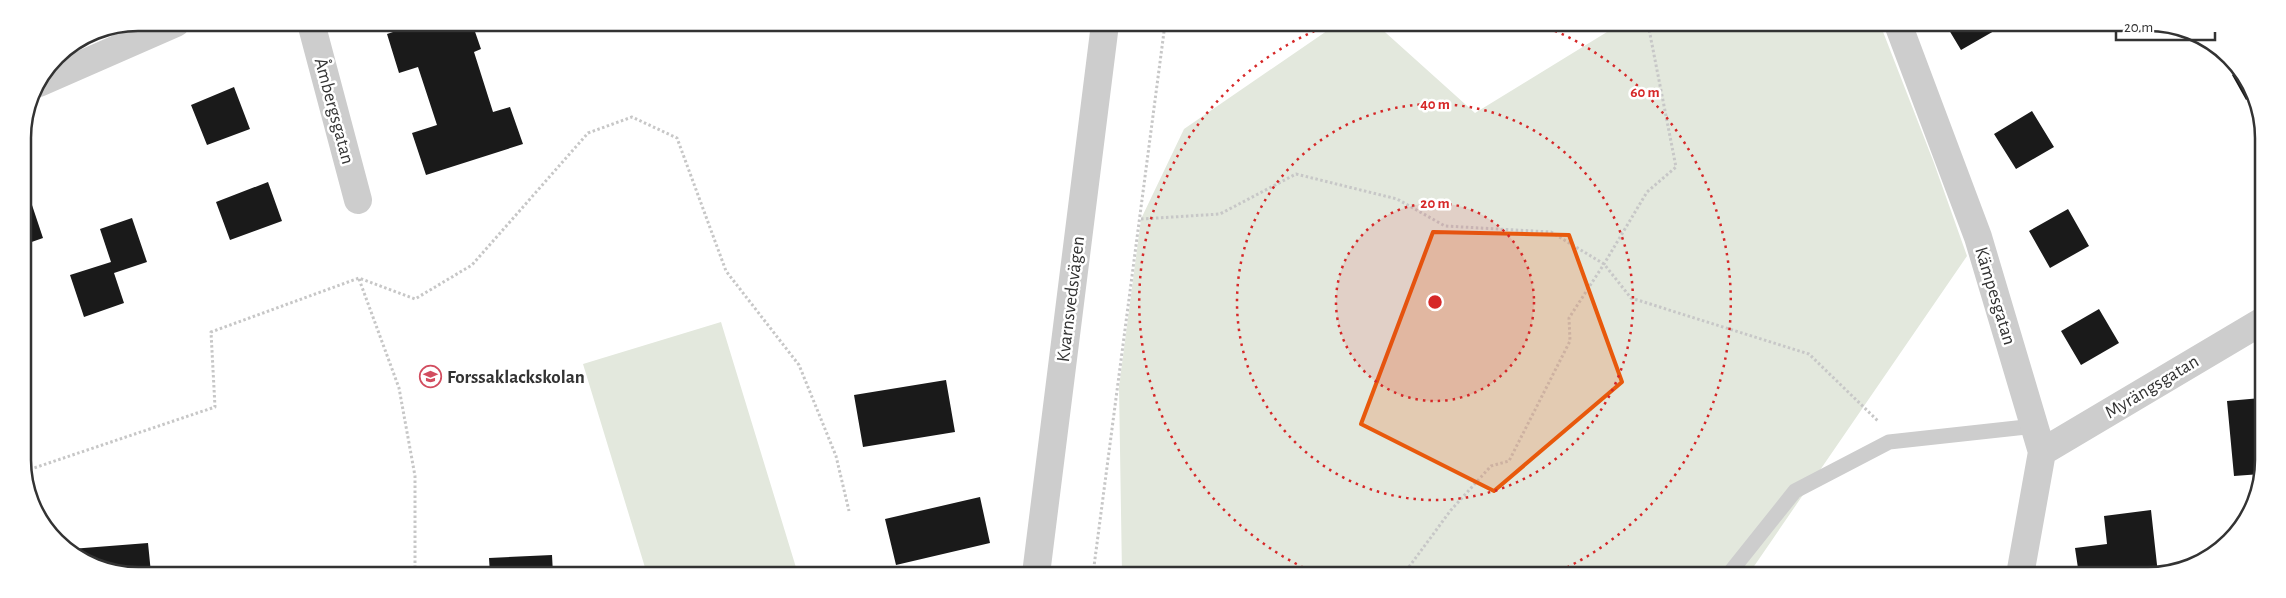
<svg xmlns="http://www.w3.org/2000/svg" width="2286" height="598" font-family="'Alegreya Sans',sans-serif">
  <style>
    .green { fill: #e3e8dd }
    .building { fill: #1a1a1a }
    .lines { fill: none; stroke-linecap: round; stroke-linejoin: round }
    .path { stroke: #c7c7c7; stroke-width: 3; stroke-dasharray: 2.5 2.5; stroke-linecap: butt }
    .service { stroke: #cdcdcd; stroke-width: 15 }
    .minor { stroke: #cdcdcd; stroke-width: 28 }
    .tertiary { stroke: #cdcdcd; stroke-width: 28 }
    .marked { fill: #e8590c; fill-opacity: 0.2; stroke: #e8590c; stroke-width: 4; stroke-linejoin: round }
    .ring { fill: none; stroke: #d62828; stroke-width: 2.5; stroke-dasharray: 2.5 5 }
    .labels { text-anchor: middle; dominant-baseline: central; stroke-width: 5; stroke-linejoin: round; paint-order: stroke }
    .street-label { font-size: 19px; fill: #333; stroke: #fff }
    .poi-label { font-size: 19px; font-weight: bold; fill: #333; stroke: #fff; text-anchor: start }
    .rim { fill: none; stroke: #333; stroke-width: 2.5 }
    .centre { fill: #d62828; stroke: #fff; stroke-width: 2.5 }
    .ring-label { font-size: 15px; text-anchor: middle; font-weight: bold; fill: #d62828; stroke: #fff; stroke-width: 5; stroke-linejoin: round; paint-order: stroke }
  </style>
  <rect width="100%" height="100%" fill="#fff"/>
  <path class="green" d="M1337,24H1376L1475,113L1620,24H1880L1934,163L1967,256L1748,575L1122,574L1119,387L1141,219L1184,129Z
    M721,322L798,574H647L583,364Z"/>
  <path class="building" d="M420,23H472L481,49L474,52L493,112L510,107L523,144L426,175L412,133L437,125L418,67L399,73L387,34Z
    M1946,25H1999L2001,27L1961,50Z
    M2238,72L2251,97L2246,100L2232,75Z
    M234,87L250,129L207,145L191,105Z
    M2032,111L2054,147L2016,169L1994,134Z
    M268,182L282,221L230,240L216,202Z
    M28,193L43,238L23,245V195Z
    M2068,209L2089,246L2050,268L2029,231Z
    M132,218L147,262L114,273L124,303L84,317L70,275L111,262L100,229Z
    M2099,309L2119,343L2081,365L2061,331Z
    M946,380L955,432L863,447L854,395Z
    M2261,398V474L2234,476L2227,401Z
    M980,497L990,543L896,565L885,519Z
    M2151,510L2158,574L2079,575L2075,548L2107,544L2104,516Z
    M148,543L151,573H115L71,549Z
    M552,555L553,574H490L489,558Z"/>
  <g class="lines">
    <path class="path" d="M1141,219L1220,214L1296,174L1397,199L1445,226L1551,232L1604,264L1631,298L1809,354L1878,421
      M359,279L399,388L415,476V574
      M25,471L215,407L211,332L359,278L415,299L472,265L588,133L632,117L677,138L726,271L799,365L836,456L849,511
      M1093,574L1165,24
      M1403,575L1451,510L1491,466L1509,461L1570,341L1569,318L1604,264L1647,192L1676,167L1648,24"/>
    <path class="service" d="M1728,575L1795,491L1889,442L2035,426"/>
    <path class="minor" d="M311,23L358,200
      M1898,24L1978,237L2042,452L2020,575
      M39,83L176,23
      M2042,452L2261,322"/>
    <path class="tertiary" d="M1036,574L1105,24"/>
  </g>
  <path class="marked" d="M1433,232L1569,235L1622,382L1494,491L1361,424Z"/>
  <circle cx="1435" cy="302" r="99" fill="#d62828" fill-opacity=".12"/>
  <g class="ring">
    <circle cx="1435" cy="302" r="99"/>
    <circle cx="1435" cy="302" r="198"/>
    <path d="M1317 574A297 297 0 0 1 1329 25M1541 25A297 297 0 0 1 1553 574"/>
  </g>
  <defs>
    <symbol id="school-ring" viewBox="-11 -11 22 22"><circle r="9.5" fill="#fff" stroke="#d24d5f" stroke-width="1.5"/><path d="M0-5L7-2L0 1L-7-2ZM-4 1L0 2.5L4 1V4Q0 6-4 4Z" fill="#d24d5f"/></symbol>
  </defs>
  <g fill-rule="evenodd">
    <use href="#school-ring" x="418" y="364" width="25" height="25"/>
  </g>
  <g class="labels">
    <g class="street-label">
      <text transform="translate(334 111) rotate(75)">Åmbergsgatan</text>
      <text transform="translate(1995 296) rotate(73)">Kämpesgatan</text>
      <text transform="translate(1071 299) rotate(-83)">Kvarnsvedsvägen</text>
      <text transform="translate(2152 387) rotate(-31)">Myrängsgatan</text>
    </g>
    <g class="poi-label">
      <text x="447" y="377">Forssaklackskolan</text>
    </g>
  </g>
  <path d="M0 0H2286V598H0ZM138 31H2148A107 107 0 0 1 2255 138V460A107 107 0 0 1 2148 567H138A107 107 0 0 1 31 460V138A107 107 0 0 1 138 31Z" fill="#fff" fill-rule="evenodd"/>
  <path class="rim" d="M138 31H2148A107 107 0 0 1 2255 138V460A107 107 0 0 1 2148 567H138A107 107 0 0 1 31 460V138A107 107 0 0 1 138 31Z"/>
  <circle cx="1435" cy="302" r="8" class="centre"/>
  <g class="ring-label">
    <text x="1645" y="97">60 m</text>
    <text x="1435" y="109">40 m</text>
    <text x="1435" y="208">20 m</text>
  </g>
  <path d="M2116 32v8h99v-8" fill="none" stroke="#333333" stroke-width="2.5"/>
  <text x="2124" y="32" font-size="15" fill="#333333" stroke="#ffffff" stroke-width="4" paint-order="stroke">20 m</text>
</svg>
